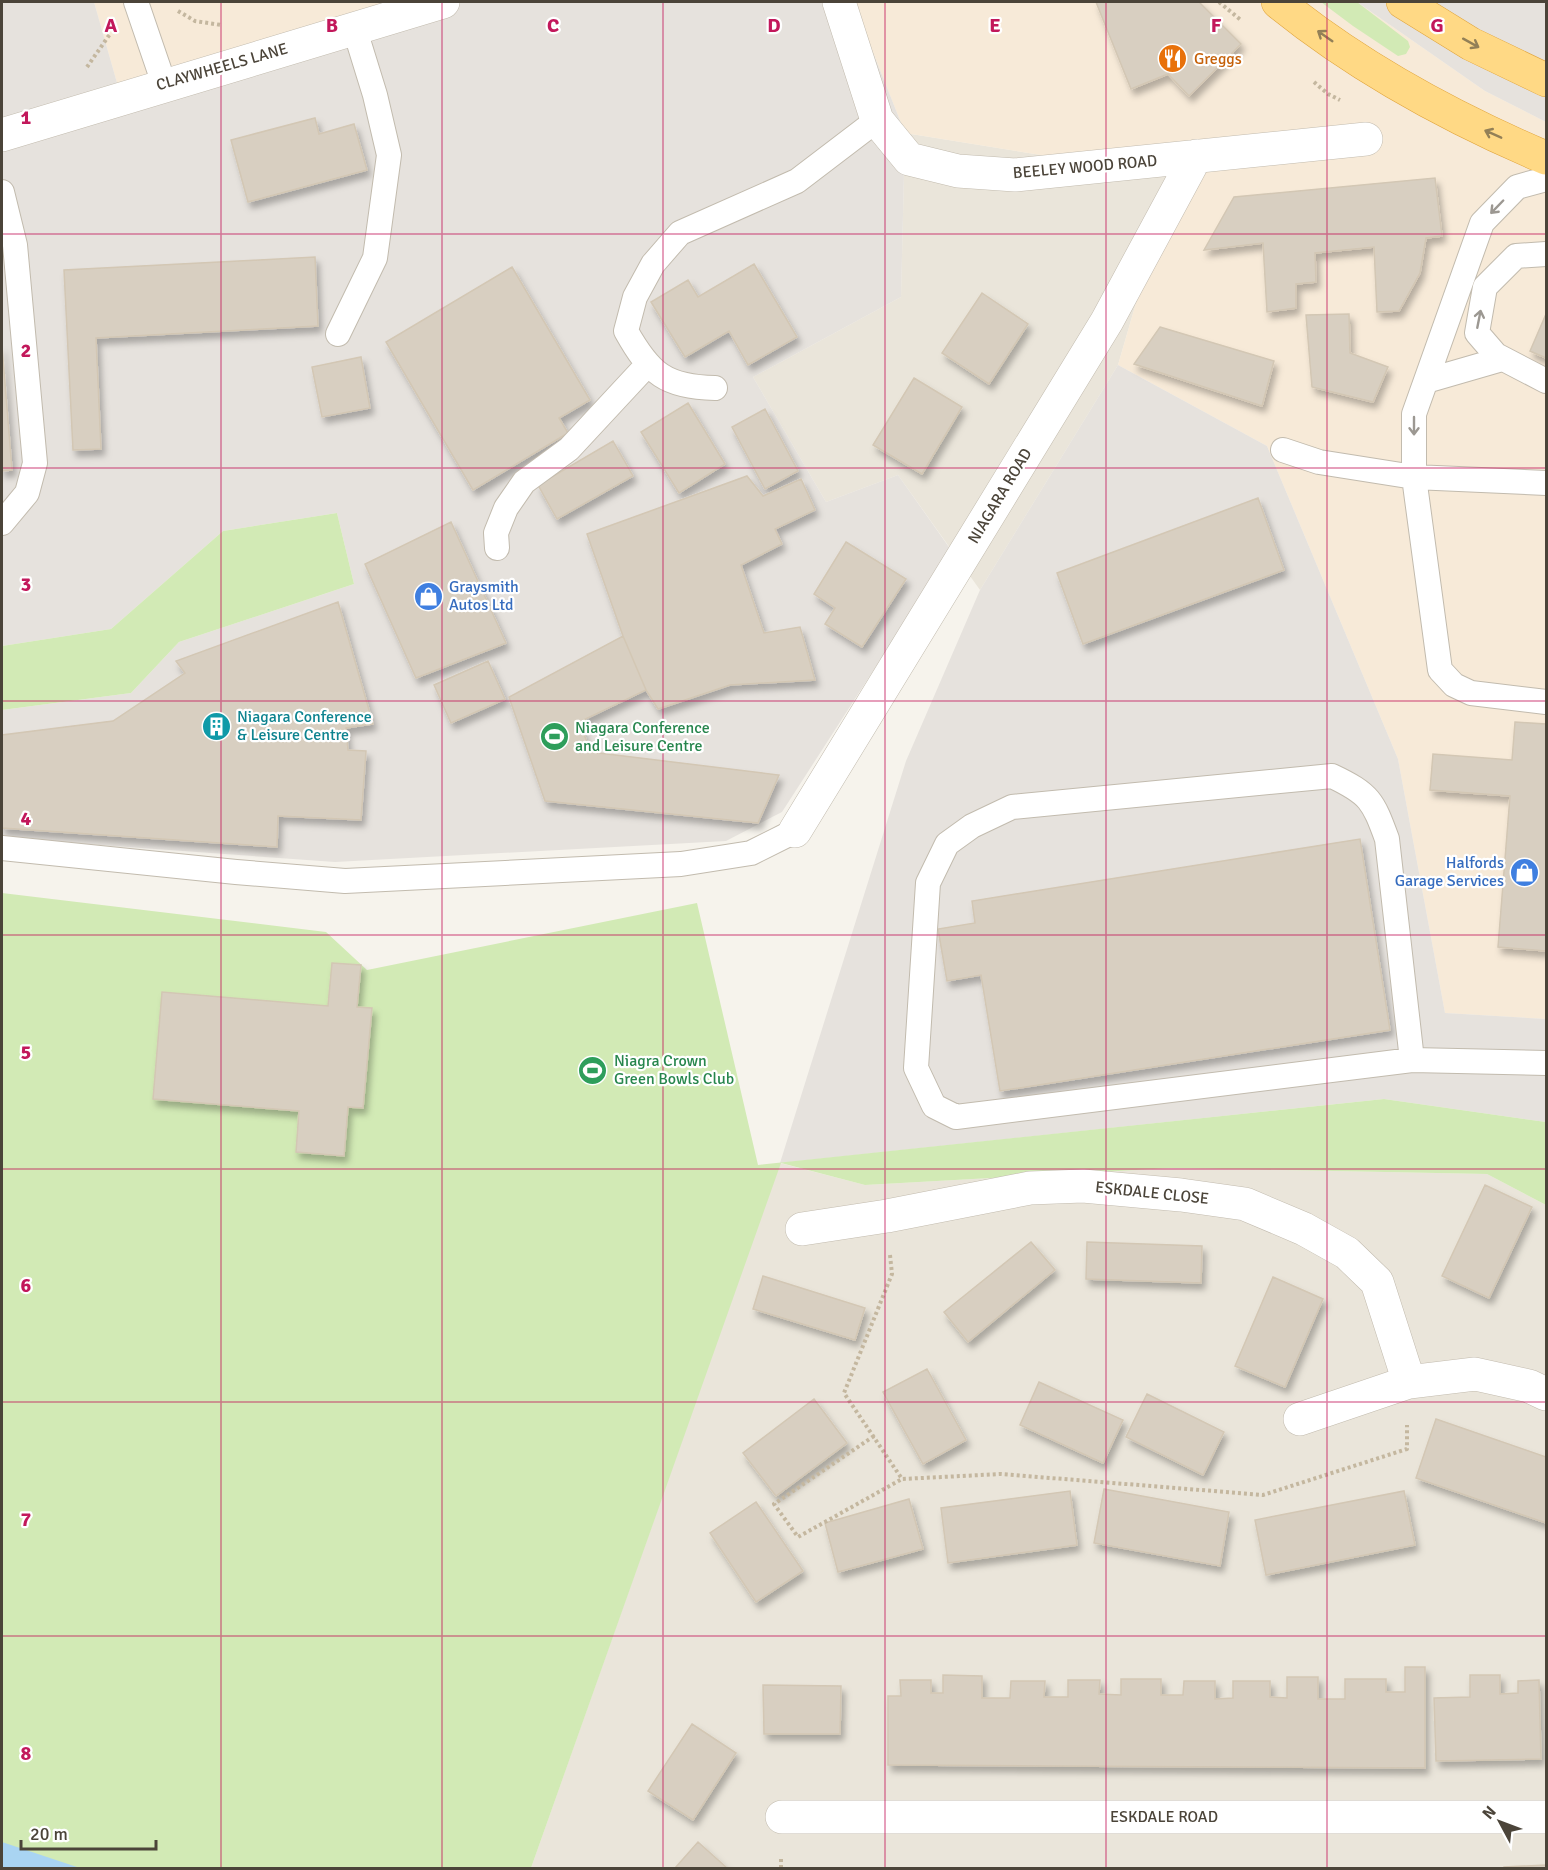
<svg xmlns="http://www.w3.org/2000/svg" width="1548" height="1870" font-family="Signika,sans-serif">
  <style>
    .residential { fill: #eae5da }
    .commercial { fill: #f7ead8 }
    .industrial { fill: #e6e2dd }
    .green { fill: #d2eab5 }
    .water { fill: #a9d4f2 }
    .building { fill: #d8cfc1; stroke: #d3c7b4; stroke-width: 1.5; filter: url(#shadow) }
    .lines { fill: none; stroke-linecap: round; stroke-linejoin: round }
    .service-casing { stroke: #c2bbae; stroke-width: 26 }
    .minor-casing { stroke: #c2bbae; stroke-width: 34 }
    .trunk-casing { stroke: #e0a43c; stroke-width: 34 }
    .path { stroke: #c4b79f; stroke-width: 4; stroke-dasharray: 3 3; stroke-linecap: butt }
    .service { stroke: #fff; stroke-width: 24 }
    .minor { stroke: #fff; stroke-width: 33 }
    .trunk { stroke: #ffd985; stroke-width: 33 }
    .oneway { stroke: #938057 }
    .oneway2 { stroke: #9c9892 }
    .grid { fill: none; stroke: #c2185b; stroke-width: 1.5; stroke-opacity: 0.55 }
    .labels { text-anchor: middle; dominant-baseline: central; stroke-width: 4.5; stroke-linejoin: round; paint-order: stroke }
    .food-label { font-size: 16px; fill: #c56008; stroke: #fff; text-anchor: start }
    .street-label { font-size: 16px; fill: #4b4439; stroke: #fff }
    .shop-label { font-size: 16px; fill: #366cbe; stroke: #fff; text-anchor: start }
    .culture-label { font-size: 16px; fill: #0d838f; stroke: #fff; text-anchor: start }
    .leisure-label { font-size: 16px; fill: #27864d; stroke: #fff; text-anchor: start }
    .grid-label { font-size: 20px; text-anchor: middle; font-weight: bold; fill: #c2185b; stroke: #fff; stroke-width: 4.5; stroke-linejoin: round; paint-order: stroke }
  </style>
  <defs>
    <filter id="shadow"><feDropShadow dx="3.5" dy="6" stdDeviation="3" flood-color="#0004"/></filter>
  </defs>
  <rect width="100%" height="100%" fill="#f6f3ec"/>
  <path class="residential" d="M905,133L1103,165L1179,155L1118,365L980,590L898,475L826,502L753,377L901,297Z
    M780,1163L865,1185L1172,1168L1487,1174L1546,1205V1868H531Z"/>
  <path class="commercial" d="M94,2H438L121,97Z
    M853,2H1357L1485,91L1546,122V1019L1445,1013L1398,759L1267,446L1118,365L1179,155L1103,165L905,133Z"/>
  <path class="industrial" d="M2,2H94L121,97L438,2H853L905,133L901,297L753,377L826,502L898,475L951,550L782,812L726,841L335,862L2,838V710L131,693L179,642L354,584L337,513L223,531L111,629L2,646Z
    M1357,2H1546V122L1485,91Z
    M1118,365L1267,446L1398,759L1445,1013L1546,1019V1122L1384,1099L780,1163L906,761L980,590Z"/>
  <path class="green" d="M1321,2H1357L1408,41L1410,47L1406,54L1398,56L1353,26Z
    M337,513L354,584L179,642L131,693L2,710V646L111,629L223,531Z
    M2,893L326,932L367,970L697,903L758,1165L1384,1099L1546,1122V1205L1487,1174L1172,1168L865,1185L781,1163L531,1868H2Z"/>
  <path class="water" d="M2,1842L80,1868H2Z"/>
  <path class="building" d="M1096,2H1199L1241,44L1189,96L1168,74L1131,89Z
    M315,118L319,134L354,124L367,170L248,202L231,140Z
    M1435,178L1442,236L1426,238L1420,273L1399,311L1377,312L1374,247L1315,253L1316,282L1296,284V308L1267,312L1263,243L1204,250L1234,197Z
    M315,257L318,326L96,338L101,449L73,450L64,270Z
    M754,264L797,337L748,365L729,331L685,357L651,302L688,280L698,297Z
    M512,267L590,400L559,418L568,433L473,490L386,342Z
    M982,293L1028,324L989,384L942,353Z
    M1349,314L1350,353L1388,367L1373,402L1312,387L1306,315Z
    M1546,314V358L1530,351Z
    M1160,327L1274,361L1262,406L1134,364Z
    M2,346L12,470L2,471Z
    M361,357L370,408L322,417L312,367Z
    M914,378L962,407L922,474L873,445Z
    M688,403L725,464L679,493L641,432Z
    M765,409L798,471L765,489L732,427Z
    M613,441L633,476L557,519L538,485Z
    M747,476L763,496L801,479L815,510L775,529L782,544L741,565L764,633L800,627L815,680L730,685L658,709L646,690L623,636L587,534Z
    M1258,498L1284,570L1083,644L1057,573Z
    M451,522L506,643L416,678L365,564Z
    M846,542L906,579L862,647L825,624L835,608L814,594Z
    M338,602L373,724L346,728L348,750L366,751L361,820L278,816L277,847L2,828V735L113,721L185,673L176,661Z
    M623,636L646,690L579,722L591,752L779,775L758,823L545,801L509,697Z
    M488,661L505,699L451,723L434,685Z
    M1515,722L1546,724V951L1498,947L1510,796L1430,790L1433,754L1512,760Z
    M1360,839L1390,1030L1000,1091L981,975L947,981L938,929L975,923L972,901Z
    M332,963L361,965L357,1007L372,1008L363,1108L348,1107L344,1156L296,1152L299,1111L153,1099L162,992L328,1006Z
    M1485,1185L1532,1207L1489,1298L1442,1276Z
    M1031,1242L1055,1270L968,1342L944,1312Z
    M1087,1242L1202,1246L1201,1283L1086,1279Z
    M763,1276L865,1308L855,1340L753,1309Z
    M1273,1277L1323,1299L1285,1387L1235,1366Z
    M927,1369L966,1440L923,1464L883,1392Z
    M1039,1382L1123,1420L1103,1463L1020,1425Z
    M1147,1394L1224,1432L1203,1475L1126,1437Z
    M814,1399L847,1443L776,1496L743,1453Z
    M1436,1419L1546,1457V1523L1416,1478Z
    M1104,1489L1229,1512L1220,1566L1094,1543Z
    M1070,1491L1077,1545L948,1563L941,1508Z
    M1404,1491L1415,1545L1266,1575L1255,1520Z
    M909,1499L923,1549L838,1572L825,1523Z
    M756,1502L803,1571L756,1602L710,1533Z
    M1405,1667H1425V1768L888,1765V1696H901L900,1680H931V1693H943V1675L982,1676V1698H1010L1011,1681H1045L1044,1697H1068V1680H1100L1099,1694L1121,1695V1679H1161V1695H1183L1184,1681H1215V1699L1233,1698V1681H1270V1697L1287,1698V1677H1318V1699H1345V1679H1386V1692H1405Z
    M1470,1675H1500V1694L1518,1693V1681L1539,1680L1541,1759L1436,1761L1434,1698L1470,1697Z
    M763,1685L841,1686L840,1734H764Z
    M692,1724L736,1753L693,1820L648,1791Z
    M698,1842L727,1868H675Z
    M1546,1865V1868H1504V1867Z"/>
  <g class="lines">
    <defs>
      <path id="service" d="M136,2L164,84
        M1546,179L1517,187L1482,223L1414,414V477L1440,670L1454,685L1471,693L1546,702
        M2,192L15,245L35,463L27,493L2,523
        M1546,254L1516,256L1485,287L1477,333L1496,355L1546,381
        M338,334L375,258L389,155L375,95L354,27
        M1426,381L1502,359
        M715,388C666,387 650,374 626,331L635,297L653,264L680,233L797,181L877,120
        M1283,450L1319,462L1414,477L1546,483
        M497,548L496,533L506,508L524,482L569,449L648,364
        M2,848L236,872L345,881L681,864L751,853L795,831
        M1412,1060L1387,839C1373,801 1370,794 1332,776L1012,807L972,826L947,844L928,883L916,1068L934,1106L956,1117L1412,1060L1546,1063"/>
      <path id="minor" d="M839,2L877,120L909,159L958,171L1015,175L1366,139
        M2,135L443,2
        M795,831L1107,321L1196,156
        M802,1229L887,1216L1030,1188L1083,1186L1181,1195L1245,1204L1304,1229L1347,1253L1377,1282L1409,1382
        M1300,1419L1409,1382L1475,1374L1529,1386L1546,1394
        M782,1817H1546"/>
      <path id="trunk" d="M1278,2C1359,68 1450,117 1546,158
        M1403,2L1471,44L1546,80"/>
    </defs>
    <use href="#service" class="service-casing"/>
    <use href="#minor" class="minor-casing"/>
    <use href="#trunk" class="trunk-casing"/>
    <path class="path" d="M1219,2L1242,21
      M178,11L195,21L221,25
      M87,67L110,34
      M1314,82L1328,94L1340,100
      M890,1255L892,1274L844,1393L902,1479L1001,1474L1263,1495L1407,1449V1425
      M874,1436L774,1504L798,1537L902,1479
      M781,1868V1857"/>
    <use href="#service" class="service"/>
    <use href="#minor" class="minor"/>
    <use href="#trunk" class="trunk"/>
  </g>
  <defs><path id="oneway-shaft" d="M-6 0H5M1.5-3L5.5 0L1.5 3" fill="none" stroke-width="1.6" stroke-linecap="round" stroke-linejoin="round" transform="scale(1.5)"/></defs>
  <g class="oneway">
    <use href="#oneway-shaft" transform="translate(1325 36) rotate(-145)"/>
    <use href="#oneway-shaft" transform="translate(1471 43) rotate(29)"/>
    <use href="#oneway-shaft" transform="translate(1493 134) rotate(-156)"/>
  </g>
  <g class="oneway2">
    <use href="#oneway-shaft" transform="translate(1497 207) rotate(134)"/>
    <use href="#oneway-shaft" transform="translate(1479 319) rotate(-79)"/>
    <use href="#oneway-shaft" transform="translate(1414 426) rotate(90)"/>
  </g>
  <path class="grid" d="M221,2V1868M442,2V1868M663,2V1868M885,2V1868M1106,2V1868M1327,2V1868M2,234H1546M2,468H1546M2,701H1546M2,935H1546M2,1169H1546M2,1402H1546M2,1636H1546"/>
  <defs>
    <symbol id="restaurant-disc" viewBox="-11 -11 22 22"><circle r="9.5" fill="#e8710a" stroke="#fff"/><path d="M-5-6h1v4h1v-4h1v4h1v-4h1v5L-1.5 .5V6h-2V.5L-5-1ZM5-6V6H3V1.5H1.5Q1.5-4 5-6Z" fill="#fff"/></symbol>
    <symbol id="shop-disc" viewBox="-11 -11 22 22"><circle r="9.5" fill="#3f7fe0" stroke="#fff"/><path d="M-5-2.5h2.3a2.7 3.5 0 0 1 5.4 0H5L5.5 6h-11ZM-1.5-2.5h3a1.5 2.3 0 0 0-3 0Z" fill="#fff"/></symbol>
    <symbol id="building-disc" viewBox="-11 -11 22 22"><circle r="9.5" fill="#0f9aa8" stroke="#fff"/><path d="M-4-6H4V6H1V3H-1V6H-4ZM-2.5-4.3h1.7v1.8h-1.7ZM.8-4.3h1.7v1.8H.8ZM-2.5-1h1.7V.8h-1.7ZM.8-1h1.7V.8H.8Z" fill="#fff"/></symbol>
    <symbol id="stadium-disc" viewBox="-11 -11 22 22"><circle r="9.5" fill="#2e9e5b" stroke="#fff"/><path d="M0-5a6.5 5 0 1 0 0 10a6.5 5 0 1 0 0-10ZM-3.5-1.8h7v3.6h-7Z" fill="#fff"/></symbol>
  </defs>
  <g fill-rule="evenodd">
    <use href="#restaurant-disc" x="1156" y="42" width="33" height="33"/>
    <use href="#shop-disc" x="412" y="580" width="33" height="33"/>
    <use href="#building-disc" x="200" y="710" width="33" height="33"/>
    <use href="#stadium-disc" x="538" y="720" width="33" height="33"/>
    <use href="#shop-disc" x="1508" y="856" width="33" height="33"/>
    <use href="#stadium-disc" x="576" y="1054" width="33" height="33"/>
  </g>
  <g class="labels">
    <g class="food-label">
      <text x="1194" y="59">Greggs</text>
    </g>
    <g class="street-label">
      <text transform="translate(222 67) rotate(-16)">CLAYWHEELS LANE</text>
      <text transform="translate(1085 167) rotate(-5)">BEELEY WOOD ROAD</text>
      <text transform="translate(1000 496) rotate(-59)">NIAGARA ROAD</text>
      <text transform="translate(1152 1193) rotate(6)">ESKDALE CLOSE</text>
      <text x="1164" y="1817">ESKDALE ROAD</text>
    </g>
    <g class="shop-label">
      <text x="449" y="587">Graysmith<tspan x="449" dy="18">Autos Ltd</tspan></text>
      <text x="1504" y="863" text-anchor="end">Halfords<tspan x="1504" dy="18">Garage Services</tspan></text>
    </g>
    <g class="culture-label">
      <text x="237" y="717">Niagara Conference<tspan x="237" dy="18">&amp; Leisure Centre</tspan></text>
    </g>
    <g class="leisure-label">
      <text x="575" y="728">Niagara Conference<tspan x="575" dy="18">and Leisure Centre</tspan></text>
      <text x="614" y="1061">Niagra Crown<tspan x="614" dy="18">Green Bowls Club</tspan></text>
    </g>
  </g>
  <g class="grid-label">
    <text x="111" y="32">A</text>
    <text x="332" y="32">B</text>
    <text x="553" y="32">C</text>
    <text x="774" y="32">D</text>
    <text x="995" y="32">E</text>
    <text x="1216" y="32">F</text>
    <text x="1437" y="32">G</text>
    <text x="26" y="124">1</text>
    <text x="26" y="357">2</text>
    <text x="26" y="591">3</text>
    <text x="26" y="825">4</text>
    <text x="26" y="1059">5</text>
    <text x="26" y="1292">6</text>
    <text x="26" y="1526">7</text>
    <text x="26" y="1760">8</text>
  </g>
  <rect width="1548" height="1870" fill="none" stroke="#4b4439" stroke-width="6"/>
  <g transform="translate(1500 1822) rotate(311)" stroke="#ffffff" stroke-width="4.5" paint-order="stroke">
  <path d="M0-4.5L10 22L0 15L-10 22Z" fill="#4b4439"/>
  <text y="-9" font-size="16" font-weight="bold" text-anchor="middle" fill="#4b4439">N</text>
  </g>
  <path d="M21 1840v9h135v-9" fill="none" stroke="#4b4439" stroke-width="3"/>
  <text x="30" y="1840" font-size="18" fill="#4b4439" stroke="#ffffff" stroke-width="4.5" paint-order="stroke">20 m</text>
</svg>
